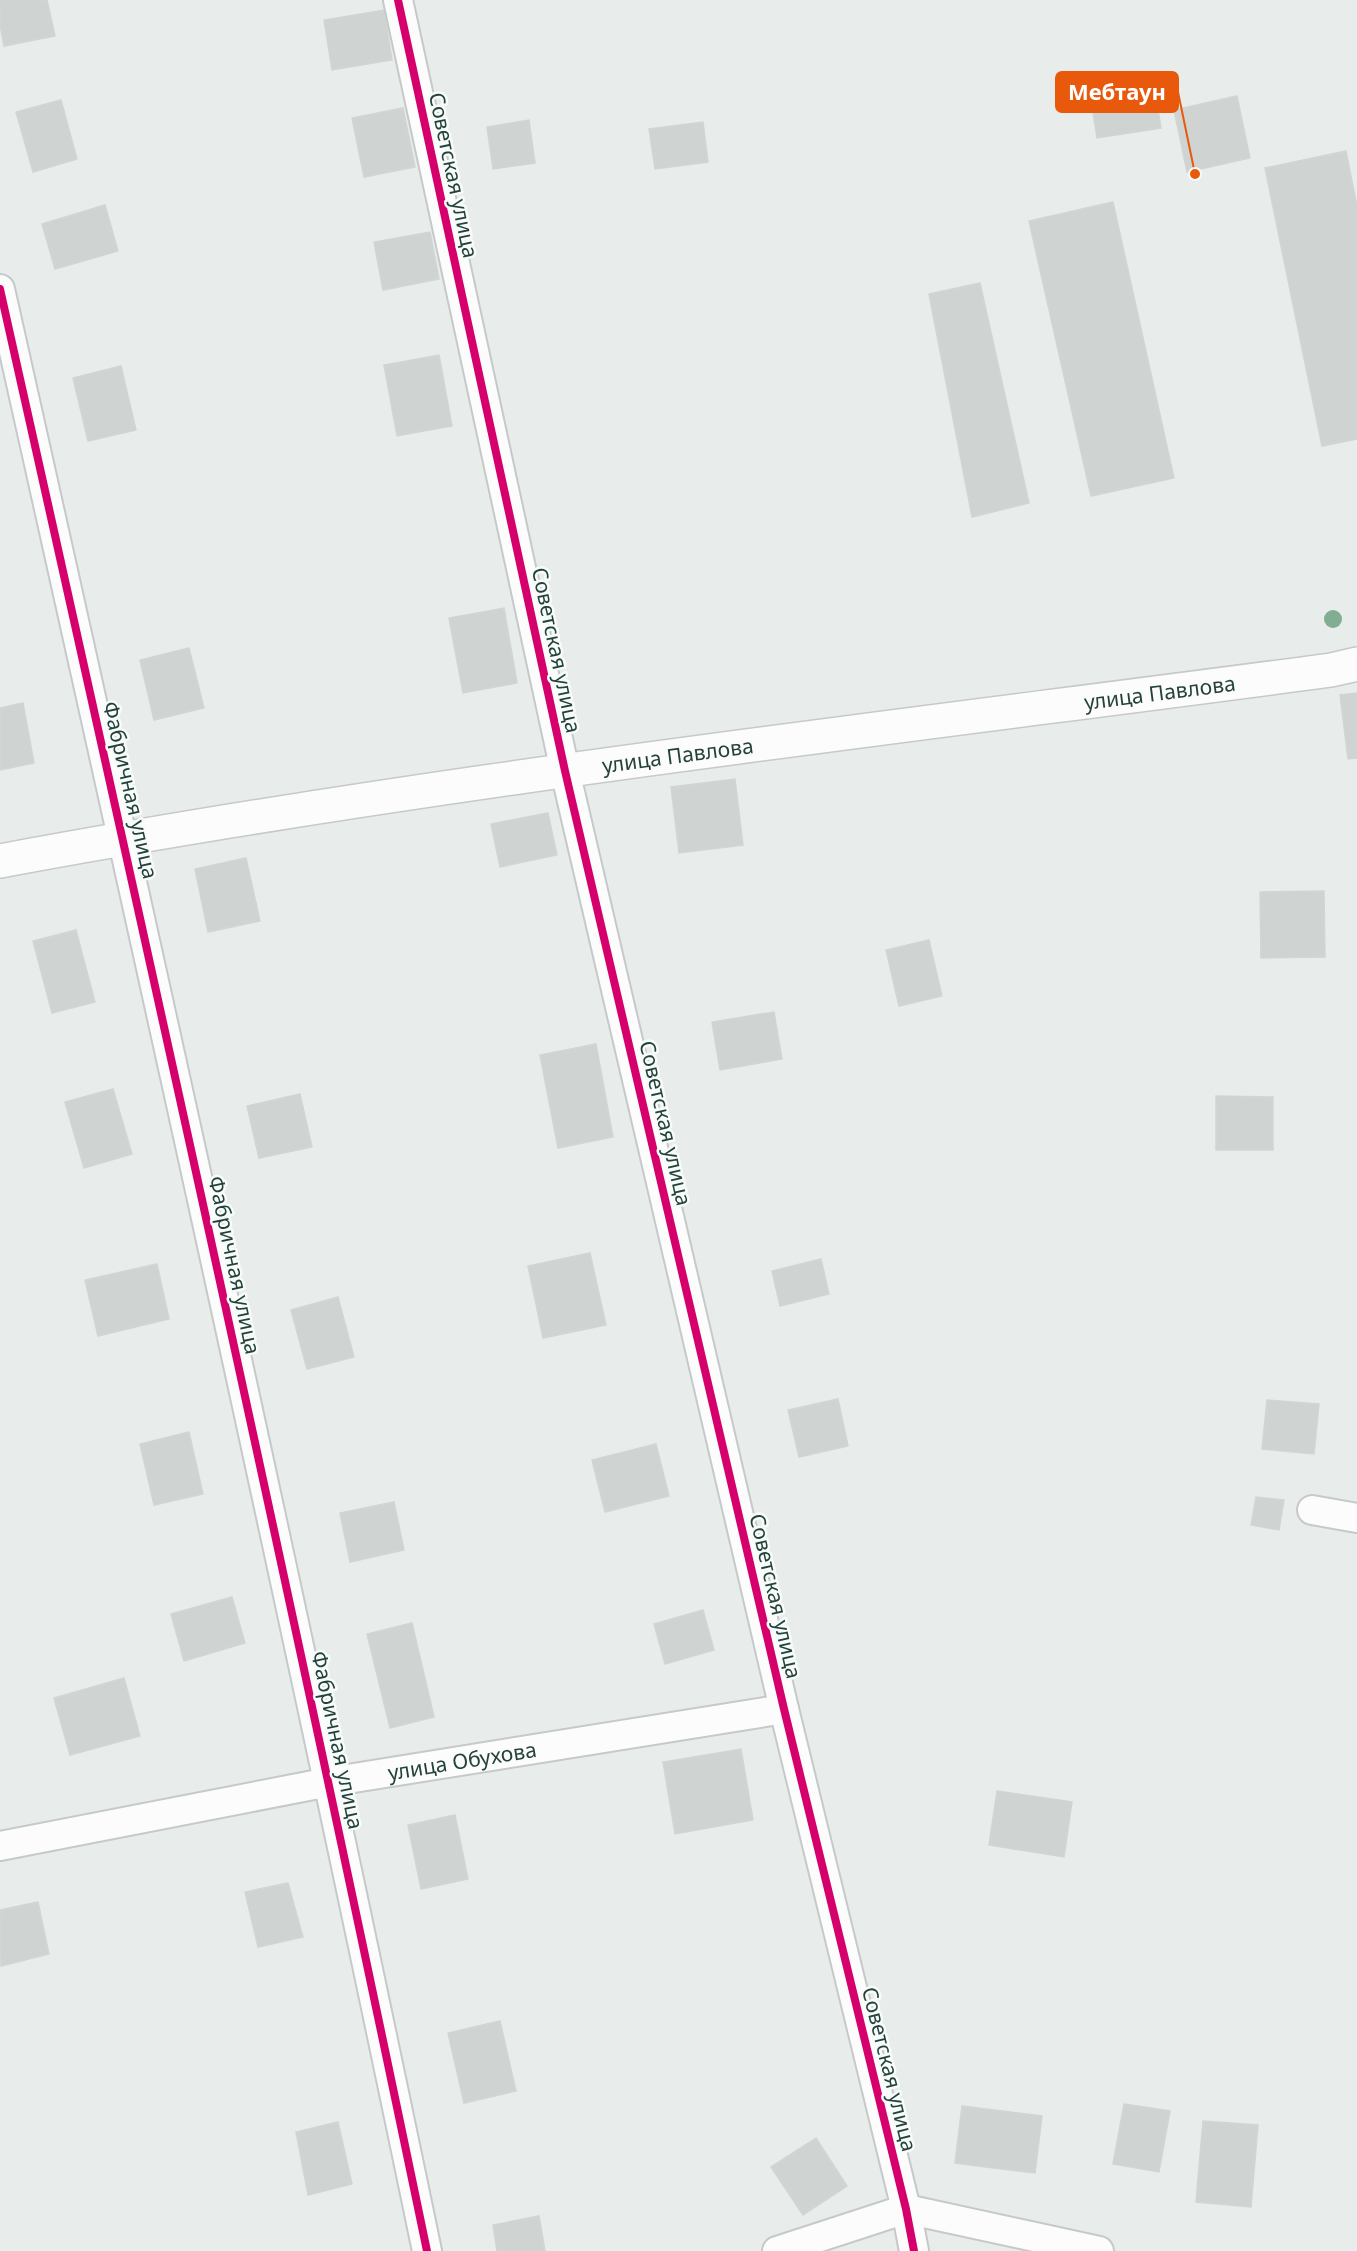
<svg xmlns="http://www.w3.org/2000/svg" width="1357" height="2251" font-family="'Noto Sans',sans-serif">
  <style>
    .building { fill: #cfd4d2; stroke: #d1d6d4; stroke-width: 1.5 }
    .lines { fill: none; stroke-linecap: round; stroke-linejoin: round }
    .minor-casing { stroke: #c5cac8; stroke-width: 32 }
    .tertiary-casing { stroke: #c5cac8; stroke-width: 36 }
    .minor { stroke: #fcfcfc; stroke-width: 28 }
    .tertiary { stroke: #fcfcfc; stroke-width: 33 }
    .cycleway-casing { stroke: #f7fbf9; stroke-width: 11 }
    .cycleway { stroke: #d6006c; stroke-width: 8 }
    .tree { fill: #81ae93 }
    .labels { text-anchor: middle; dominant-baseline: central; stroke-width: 5; stroke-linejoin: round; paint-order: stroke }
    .street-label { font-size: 21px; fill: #24423a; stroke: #f7fbf9 }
    .leader { fill: none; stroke: #e8590c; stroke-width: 2 }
    .callout-dot { fill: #e8590c; stroke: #f7fbf9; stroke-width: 2 }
    .callout { fill: #e8590c; stroke: #e8590c; stroke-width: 2 }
    .callout-label { font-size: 22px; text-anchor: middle; font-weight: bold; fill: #fff }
  </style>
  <rect width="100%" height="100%" fill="#e8edeb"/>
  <path class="building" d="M0,0H47L55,36L4,46L0,25Z
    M384,10L392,60L332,70L324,20Z
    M1155,90L1161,128L1097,138L1091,100Z
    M1237,96L1250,158L1187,172L1174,110Z
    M61,100L77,159L33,172L16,112Z
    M403,108L415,167L364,177L352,118Z
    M529,120L535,163L493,169L487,127Z
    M703,122L708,162L655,169L649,129Z
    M1346,151L1357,206V439L1322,446L1265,168Z
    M1113,202L1174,478L1091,496L1029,221Z
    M105,205L118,251L55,269L42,224Z
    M430,232L439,279L383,290L374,242Z
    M980,283L1029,503L972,517L929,294Z
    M439,355L452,426L397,436L384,365Z
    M121,366L136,430L88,441L73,378Z
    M504,608L517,683L463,693L449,618Z
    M189,648L204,708L154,720L140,660Z
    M1357,693V758L1348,759L1340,695Z
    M23,703L34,763L0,770V708Z
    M735,779L743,845L679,853L671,787Z
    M548,813L557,855L500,867L491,824Z
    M246,858L260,921L208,932L195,869Z
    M1324,891L1325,957L1261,958L1260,892Z
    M76,930L95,1002L52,1013L33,941Z
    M929,940L942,996L899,1006L886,950Z
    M774,1012L782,1059L720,1070L712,1022Z
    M596,1044L613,1137L558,1148L540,1055Z
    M113,1089L132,1154L84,1168L65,1102Z
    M300,1094L312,1147L259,1158L247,1106Z
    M1216,1096L1273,1097V1150H1216Z
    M590,1253L606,1325L543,1338L528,1266Z
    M821,1259L829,1294L780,1306L772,1271Z
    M157,1264L169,1319L98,1336L85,1280Z
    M338,1297L354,1357L307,1369L291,1310Z
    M838,1399L848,1446L799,1457L788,1410Z
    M1267,1400L1319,1404L1314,1454L1262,1449Z
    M189,1432L203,1494L154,1505L140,1444Z
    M656,1444L669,1496L605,1512L592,1460Z
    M1256,1497L1284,1500L1279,1530L1251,1525Z
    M394,1502L404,1550L350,1562L340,1513Z
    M232,1597L245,1643L184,1661L171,1614Z
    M703,1610L714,1650L665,1664L654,1624Z
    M412,1623L434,1717L390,1728L367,1634Z
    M124,1678L140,1736L70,1755L54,1698Z
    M741,1749L753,1820L675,1834L663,1762Z
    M997,1791L1072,1802L1064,1857L989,1845Z
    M455,1815L468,1879L421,1889L408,1825Z
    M288,1883L303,1937L258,1947L245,1892Z
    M38,1902L49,1954L1,1966L0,1910Z
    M500,2021L516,2091L464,2103L448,2033Z
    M1124,2104L1170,2111L1159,2172L1113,2164Z
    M962,2106L1042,2116L1035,2173L955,2163Z
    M1203,2121L1258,2125L1251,2207L1196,2202Z
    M338,2122L352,2184L308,2195L296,2132Z
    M816,2138L847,2186L803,2215L771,2167Z
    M539,2216L545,2251H497L493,2225Z"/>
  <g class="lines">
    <defs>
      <g id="minor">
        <path d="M398,0L565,771L784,1709L906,2209L914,2251"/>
        <path d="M0,289C146,942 291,1596 427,2251"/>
        <path d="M1312,1510L1357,1518"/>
        <path id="s1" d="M0,1846L329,1782L784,1709"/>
        <path d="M777,2251L906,2209L1099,2251"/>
      </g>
      <g id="tertiary">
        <path id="s2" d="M0,861C441,779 887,729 1331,670L1357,664"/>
      </g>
    </defs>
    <use href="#minor" class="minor-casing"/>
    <use href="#tertiary" class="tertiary-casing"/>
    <use href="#minor" class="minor"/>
    <use href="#tertiary" class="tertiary"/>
    <defs>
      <path id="cycleway" d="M398,0L565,771L784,1709L906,2209L914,2251
        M0,289C146,942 291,1596 427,2251"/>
    </defs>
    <use href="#cycleway" class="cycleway-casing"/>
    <use href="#cycleway" class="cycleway"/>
  </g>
  <circle class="tree" cx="1333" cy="619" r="9"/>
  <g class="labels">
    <g class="street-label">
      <text transform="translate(454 175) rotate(78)">Советская улица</text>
      <text transform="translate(557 650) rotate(78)">Советская улица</text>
      <text stroke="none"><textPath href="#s2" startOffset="1172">улица Павлова</textPath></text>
      <text stroke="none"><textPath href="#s2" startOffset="686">улица Павлова</textPath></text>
      <text transform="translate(131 790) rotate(77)">Фабричная улица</text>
      <text transform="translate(666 1123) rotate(77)">Советская улица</text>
      <text transform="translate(235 1265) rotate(78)">Фабричная улица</text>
      <text transform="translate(776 1596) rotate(77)">Советская улица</text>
      <text transform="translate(338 1740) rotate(78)">Фабричная улица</text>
      <text stroke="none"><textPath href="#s1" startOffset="470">улица Обухова</textPath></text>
      <text transform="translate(890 2069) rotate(76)">Советская улица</text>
    </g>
  </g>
  <path class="leader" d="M1195 174L1178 92"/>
  <circle class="callout-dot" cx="1195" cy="174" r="6"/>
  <rect class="callout" x="1056" y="72" width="122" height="40" rx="6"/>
  <g class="callout-label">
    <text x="1117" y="100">Мебтаун</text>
  </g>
</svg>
